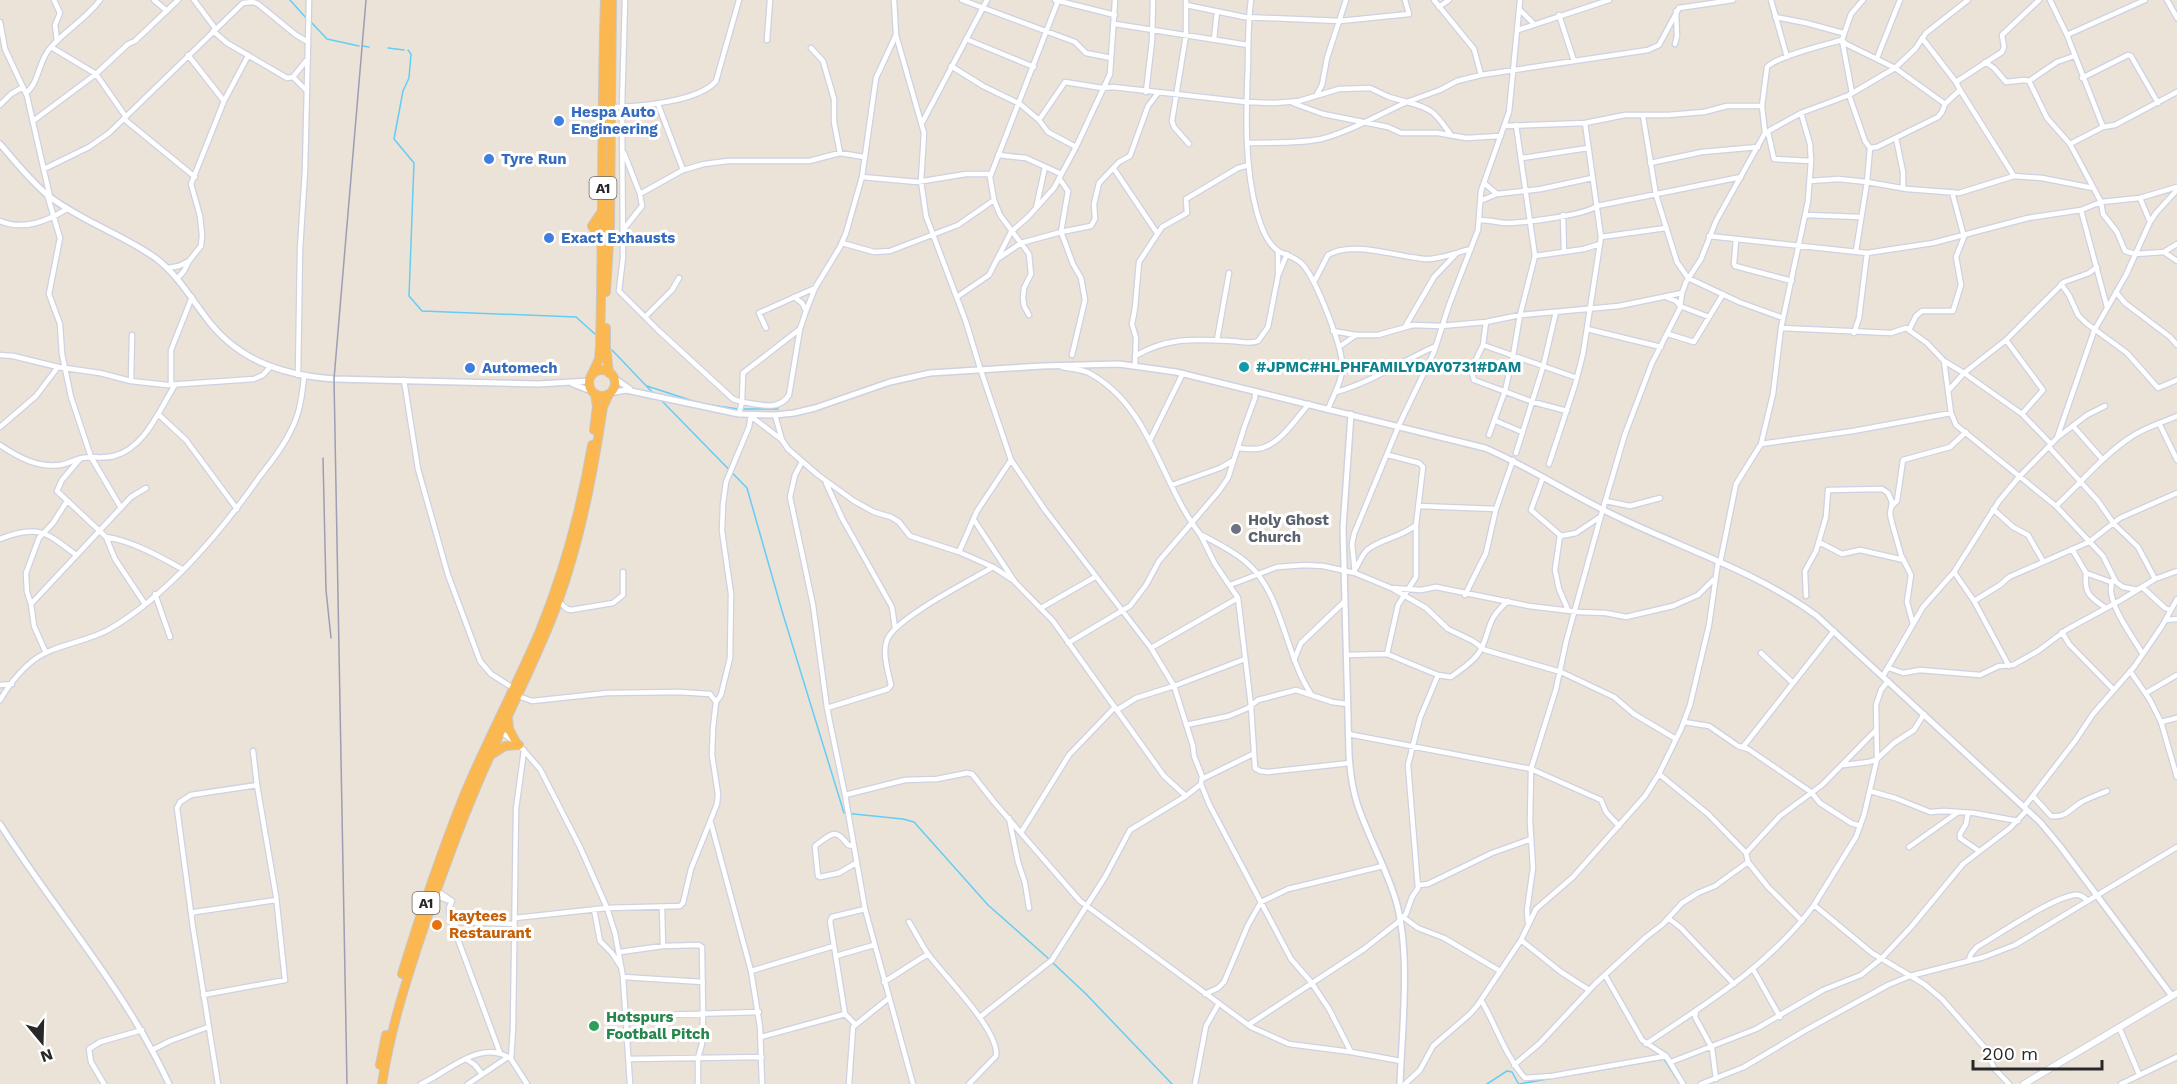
<svg xmlns="http://www.w3.org/2000/svg" width="2177" height="1084" font-family="'Work Sans',sans-serif">
  <style>
    .lines { fill: none; stroke-linecap: round; stroke-linejoin: round }
    .stream { stroke: #63cdf6; stroke-width: 1.5 }
    .minor-casing { stroke: #cdd1e2; stroke-width: 7 }
    .tertiary-casing { stroke: #cdd1e2; stroke-width: 8 }
    .secondary-casing { stroke: #cdd1e2; stroke-width: 8 }
    .trunk-casing { stroke: #c7c7c7; stroke-width: 10 }
    .minor { stroke: #fff; stroke-width: 4.5 }
    .tertiary { stroke: #fff; stroke-width: 5 }
    .secondary { stroke: #fff; stroke-width: 6 }
    .trunk { stroke: #fcb850; stroke-width: 8 }
    .rail { stroke: #9b9eb4; stroke-width: 1.5 }
    .shop-dot { fill: #3f7fe0; stroke: #fff; stroke-width: 2 }
    .culture-dot { fill: #0f9aa8; stroke: #fff; stroke-width: 2 }
    .worship-dot { fill: #6b7280; stroke: #fff; stroke-width: 2 }
    .food-dot { fill: #e8710a; stroke: #fff; stroke-width: 2 }
    .leisure-dot { fill: #2e9e5b; stroke: #fff; stroke-width: 2 }
    .labels { text-anchor: middle; dominant-baseline: central; stroke-width: 6; stroke-linejoin: round; paint-order: stroke }
    .shield { fill: #fff; stroke: #686868; stroke-width: 1.5 }
    .shield-label { font-size: 14px; font-weight: bold; fill: #282828 }
    .shop-label { font-size: 15px; font-weight: bold; fill: #366cbe; stroke: #fff; text-anchor: start }
    .culture-label { font-size: 15px; font-weight: bold; fill: #0d838f; stroke: #fff; text-anchor: start }
    .worship-label { font-size: 15px; font-weight: bold; fill: #5b616d; stroke: #fff; text-anchor: start }
    .food-label { font-size: 15px; font-weight: bold; fill: #c56008; stroke: #fff; text-anchor: start }
    .leisure-label { font-size: 15px; font-weight: bold; fill: #27864d; stroke: #fff; text-anchor: start }
  </style>
  <rect width="100%" height="100%" fill="#ece3d8"/>
  <g class="lines">
    <path class="stream" d="M290,0L307,19
      M311,22L327,39L359,46
      M363,46L369,47
      M388,48L404,50
      M408,50L411,54L409,78L403,91L394,139L414,163L409,296L422,311L576,317L595,334
      M612,350L654,394
      M647,386L696,402
      M660,399L747,488L782,611L844,813L903,819L914,822L988,905L1049,959
      M704,404L738,409
      M743,409H778
      M1053,963L1086,994L1172,1084
      M1578,1074L1664,1059L1680,1084
      M1487,1084L1507,1071L1512,1072L1518,1083
      M1519,1084L1553,1078"/>
    <defs>
      <path id="minor" d="M54,0L60,13L55,25L57,41
        M154,0L167,11
        M194,0L215,28
        M625,0L622,107L623,257L619,291L658,330L733,399L742,402L743,373L800,329
        M894,0L896,35L924,133L921,181L926,216L966,322L980,368L1011,460L1045,510L1151,648L1174,686L1193,746L1194,756L1202,776L1201,784L1209,804L1291,959L1311,982L1329,1009L1351,1052
        M962,0L1075,42L1086,53L1111,58
        M1055,0L1115,15
        M1186,0V35L1172,121L1174,127L1189,144
        M1251,0C1248,21 1248,42 1248,64C1246,113 1244,165 1257,213C1261,226 1267,245 1280,252C1288,256 1296,257 1303,265C1316,280 1345,351 1342,370C1341,384 1333,396 1328,409
        M1434,0L1474,49L1481,75
        M1771,0L1787,57
        M2050,0L2067,35L2103,127
        M2167,0L2177,18
        M1186,5L1244,17L1340,21L1409,14L1405,0
        M1439,7L1449,0
        M1520,10L1533,23
        M1559,15L1574,61
        M1775,17L1806,23L1843,33
        M0,22L5,49L27,96L50,197
        M1115,24L1248,45
        M1518,30L1609,0
        M213,31L227,43L287,78L293,77L307,91
        M2067,35L2145,0
        M1922,38L1956,82L1960,90
        M966,39L1034,67
        M1214,39L1217,12
        M767,40L770,0
        M1842,40L1846,44L1895,68L1945,104L1960,90L2014,176
        M1675,44L1677,36L1676,11
        M51,47C66,30 87,18 100,0
        M811,48L823,61L834,99V122L840,153
        M188,55L224,101
        M1877,58L1900,0
        M1985,62L1994,68L2006,82L2024,80L2029,81L2047,118L2070,144
        M951,66L983,86L1020,104L1039,120L1048,132L1076,147
        M293,77L306,61
        M2082,78L2128,55L2131,56L2158,103
        M2029,81L2057,62L2074,56
        M1956,82L2002,52L2004,47L2002,35L2039,0
        M1146,92L1152,41L1153,0
        M2177,92L2115,125L2103,127L2070,144L2101,202L2103,214L2117,232L2125,251L2135,254L2164,252L2177,261
        M26,93C40,82 38,60 51,47L96,74L126,117
        M1852,93L1842,40L1851,14L1863,0
        M1317,94L1322,85L1327,58L1346,0
        M1849,95L1865,141L1870,148
        M1293,103L1323,114L1388,127L1401,133H1438L1466,138L1501,136
        M658,104L683,170
        M0,105L11,94L23,87
        M610,107C636,107 699,102 716,81L739,0
        M1643,116L1656,195L1677,262L1688,278L1739,302L1783,318
        M124,119L195,177
        M1039,120L1065,82L1102,88L1113,87L1246,102L1275,103L1299,101L1339,89L1370,88L1389,97L1407,102L1440,90L1457,81L1481,75L1648,50L1659,45L1679,8L1733,0
        M33,121L96,74L128,44L135,41L178,0
        M922,123L987,0
        M1505,126L1585,123L1625,115H1668L1704,112L1727,106H1762
        M1768,132L1774,159L1811,161
        M1765,133L1801,113L1849,95L1895,68L1915,49L1926,33L1968,0
        M1896,138L1903,172V188
        M1247,143C1272,142 1297,144 1321,139C1347,133 1382,113 1407,102C1434,109 1435,113 1451,135
        M998,155L1026,158L1061,174
        M1522,158L1588,148
        M1650,163L1702,152L1758,147
        M44,169L89,147L109,133L243,3L253,2L258,4L296,35L308,42
        M1114,169L1157,233
        M862,177L917,182L966,174H991
        M1059,178L1068,191L1061,232L1073,264L1081,278L1085,300L1072,355
        M1810,181L1838,179L1867,182L1907,189L1959,193L2014,176L2042,178L2093,188
        M1484,183L1497,194
        M47,194L60,238L49,294L60,324L62,354L71,397L91,457L121,508
        M640,194L683,170L704,164L728,161H809L840,153L864,157
        M2140,198L2150,222
        M1480,201L1497,194L1541,189L1592,178
        M1036,208L1045,167
        M2081,210L2107,307
        M1563,215L1564,252
        M1806,215L1861,217
        M1480,220C1488,220 1496,222 1504,223C1522,223 1582,216 1597,206L1741,177
        M0,221C24,231 47,221 67,209
        M623,230L642,206L640,194L624,153
        M1709,236L1867,253L1933,243L2028,218L2081,210L2101,202L2140,198L2177,187
        M1601,237L1666,228
        M1736,240L1734,264L1735,266L1792,281
        M842,243L874,252L890,251L958,225L994,200
        M1278,251V276
        M1856,251L1867,182L1870,148L1877,147L1938,117L1942,112L1945,104
        M2164,252L2177,244
        M1535,256L1584,249L1600,244
        M999,258L1021,243L1061,232L1091,226L1095,219L1094,204L1099,183L1119,162L1130,156L1148,106L1158,93
        M168,268L179,266L189,261L201,246L202,235L200,216L191,184L224,101L248,56
        M177,279L184,271L189,261
        M1314,282L1328,255C1351,240 1398,257 1425,259C1439,260 1457,252 1471,249
        M2061,284L2069,295L2078,315L2086,323L2127,353L2158,388L2177,380
        M2116,292L2125,303L2170,337L2177,345
        M1682,293L1686,282L1701,259L1716,221L1765,133L1762,106L1767,67C1778,56 1824,45 1842,40
        M794,297L802,303L806,311
        M957,297L989,275L1011,232L1028,217L1054,188L1076,147L1110,74L1115,0
        M1668,298L1676,301L1680,306L1709,317
        M1029,315L1024,306L1023,298L1024,288L1031,274L1029,254L1000,215L994,200L990,177L1058,1
        M645,317L672,290L679,278
        M1486,322L1483,345L1471,370L1474,380L1533,402L1567,411
        M1405,327L1434,277L1456,254
        M766,328L759,313L815,288
        M1781,328L1891,333L1906,328L1927,343L1944,361L1964,373L2006,340L2064,282L2089,273L2097,267
        M1587,329L1661,347
        M1909,330L1916,316L1922,311H1953L1961,285L1956,257L1964,237L1952,192
        M1333,331L1356,335H1378L1413,325L1441,326L1486,322L1520,315L1619,306L1682,293L1680,308L1652,363L1625,434L1600,519L1566,642L1556,689L1531,769L1530,822L1533,868L1527,910L1528,923
        M1854,333L1859,318L1867,253
        M1668,334L1694,342L1723,294
        M1217,340L1229,273
        M2006,340L2043,390L2022,414
        M1483,345L1577,378
        M1339,347L1356,335
        M0,355L13,356L58,367L100,373L131,381L167,385L254,379L263,375L270,367
        M1135,356C1168,337 1194,339 1231,341C1240,341 1249,345 1258,341L1268,327L1278,276L1287,254
        M1944,361L1951,413
        M1135,365L1136,338L1132,324L1135,308L1139,262L1162,227L1187,213L1186,199L1238,168L1249,165
        M1062,367C1071,369 1081,369 1089,373C1151,406 1160,483 1200,534C1216,543 1234,551 1247,563C1282,592 1285,655 1311,694
        M298,375L300,249L305,171L309,0
        M404,380L418,469L448,575L480,661L491,674L513,688
        M131,381L132,335
        M171,385V350L192,297
        M1949,390L1964,373L2022,414L2051,444
        M1336,392C1372,382 1402,361 1436,346
        M158,414L186,440L237,509
        M739,414L742,402C758,404 779,412 789,395L800,329L806,311L815,288L840,247L846,233L862,177L876,78L896,35
        M775,415L782,440L788,449L818,475L854,501L874,512L891,517L899,522L910,536L959,552L993,567L1013,580
        M752,417L782,440
        M1496,421L1522,432
        M2159,423L2177,460
        M2073,426L2102,459
        M0,427L36,396L58,367
        M1489,435L1505,391L1513,356L1520,315L1535,256L1516,125
        M2058,437L2087,415L2105,406
        M1150,440L1183,373
        M1761,444L1773,394L1781,328L1808,201L1811,161L1810,144L1801,113
        M0,445C18,457 37,468 60,465C67,464 74,460 82,458C92,456 103,459 114,456C145,448 159,410 175,385
        M2049,447L2098,501L2114,524L2138,547L2155,579
        M1238,448C1246,449 1255,450 1262,448C1282,442 1296,418 1309,404
        M1516,453L1543,367L1556,312
        M79,460L62,480L57,491L106,537L115,559L145,604
        M802,462L795,475L790,497L813,605L827,708L845,795L865,909L913,1084
        M1549,464L1575,385L1583,354L1601,237L1585,123
        M1543,477L1531,510L1560,535L1555,570L1559,589L1568,610
        M826,483L842,518L892,607L895,628
        M1172,485L1220,468L1234,460
        M1606,501L1630,506L1660,498
        M1419,506L1496,509
        M1892,506L1897,501L1903,460L1950,447L1966,432
        M2056,506C2081,483 2102,456 2131,437C2145,427 2162,423 2177,416
        M1993,509L2013,527L2028,535L2043,561
        M974,520L1015,582L1053,621L1164,776L1186,796L1201,784
        M1200,534L1215,564L1238,598L1251,706L1255,768L1260,771L1268,772L1350,763
        M1561,536L1576,533L1600,517
        M106,537C132,541 159,556 182,569
        M0,539C38,524 46,532 76,555
        M1819,542L1842,554L1860,550L1904,560
        M2072,549L2086,573L2111,582
        M959,552L977,511L1011,460
        M1720,563L1736,484L1761,444L1853,431L1951,413L1956,425L2056,506L2103,556L2116,582L2123,587L2138,590
        M1354,571C1359,564 1361,556 1367,550C1380,539 1402,537 1416,525
        M1954,572L1974,601L2009,666
        M1355,573L1352,544L1354,534L1399,425L1434,352L1449,305L1478,230L1481,191L1509,112L1520,0
        M2086,573C2084,594 2090,597 2106,608
        M2114,579C2101,596 2133,637 2142,653
        M1230,585L1277,567L1305,565L1323,566L1355,573L1391,588L1421,590L1436,587L1529,606L1579,612L1606,613L1626,617L1673,606L1698,595L1713,580
        M2142,587L2165,608L2170,610
        M1393,589L1426,608L1448,629L1473,641L1485,650L1561,672L1614,697L1634,714L1676,739
        M155,594L170,637
        M1465,595L1486,553L1496,509L1513,460
        M1806,596L1805,571L1816,551L1826,517L1828,490L1882,489L1888,493L1892,502L1890,514L1892,523L1901,555L1911,575L1907,602L1913,624
        M558,601L567,609L571,610L613,603L623,595V572
        M1974,601L2000,585L2009,577L2089,542L2120,518L2177,493
        M31,604L131,497L146,488
        M1041,608L1095,577
        M2166,620L2177,619
        M2062,632L2069,644L2114,690
        M1068,643L1130,606L1146,585L1159,561L1219,491L1228,478L1245,425L1255,398V391
        M1151,648L1238,598
        M46,653L34,626L31,604L27,592L26,573L39,538L53,523L67,501
        M1761,653L1793,683
        M1387,654L1398,605L1416,577V525L1423,467L1419,463L1388,455
        M1294,660L1301,643L1344,602
        M1889,668L1903,673L1920,670L1980,675L1999,666L2013,665L2038,651L2066,630L2121,600L2155,579L2177,571
        M2130,671L2150,700L2161,722L2177,777
        M1438,675L1451,677C1460,670 1474,662 1480,651C1492,628 1485,621 1508,601
        M1883,676L1923,607L1954,572L1999,501L2019,477L2057,438L2094,331L2126,275L2150,222L2156,213L2177,190
        M1888,681L1881,690L1876,705L1877,759L1864,815L1856,837L1814,905L1872,953L1924,984L1942,999L1985,1048L1994,1068L2009,1084
        M0,685L12,684
        M2146,693L2177,675
        M518,696L532,701L607,693L679,692L710,694L716,702
        M0,700C12,680 30,658 52,650C70,643 91,639 108,630C166,597 220,533 258,479C270,463 283,448 291,430C300,414 302,395 304,377
        M827,708L888,689L891,685C888,671 882,653 887,640C894,619 971,580 993,567
        M1117,710L1136,698L1174,686L1245,659
        M1684,722L1709,726L1738,746L1748,749L1811,792L1820,803L1851,823L1860,826
        M2161,722L2177,718
        M1186,725L1229,716L1248,708L1258,700L1296,690L1332,702L1347,704
        M501,732L519,745L540,769L580,847L607,908L615,933L623,977L630,1084
        M1348,734L1531,769L1601,800L1606,812L1619,826
        M1743,747L1834,631
        M524,750L516,809L513,1029L511,1059L527,1084
        M1844,765L1869,762L1877,759L1894,743L1914,730L1924,714
        M1202,779L1253,754
        M1870,791L1895,798L1930,812L1944,811L1974,813L2018,821
        M845,795L905,780L937,779L967,773L972,774L994,802L1080,901L1251,1027L1289,1044L1351,1052L1401,1061
        M2033,796L2051,816C2065,818 2069,810 2080,803C2088,798 2098,795 2107,791
        M2024,807L2075,741L2093,714L2134,667L2162,626L2177,599
        M1968,813L1966,824L1960,834V838L1979,851
        M1009,818L1018,862L1025,883L1029,908
        M711,823L751,971L760,1027L762,1084
        M1022,831L1069,755L1115,707
        M853,846L848,845C835,827 832,834 816,845L815,847L818,876L820,877L839,873L856,863
        M1909,847L1957,813
        M1746,853L1780,816L1822,785L1876,730
        M1748,862L1768,887L1802,921
        M1419,885L1428,884L1492,853L1531,839
        M435,889L452,901L449,908L450,918L500,1053
        M434,895L447,900H451
        M662,907L663,946
        M594,909L600,941L612,953L621,967
        M191,914L195,912L276,900
        M1403,917L1418,928L1444,938L1500,971
        M515,918L607,908L680,906L683,903L691,869L717,804L718,794L712,755L713,728L716,702L721,695L730,658L731,594L722,531L723,504L726,482L749,427L751,415
        M1668,918L1681,928L1734,984
        M909,922C916,933 921,944 928,954C944,976 1000,1031 996,1056L969,1084
        M452,924L458,922L514,924
        M1521,940L1561,972L1589,990
        M620,952L663,946L699,945L702,947L703,1015L702,1044L698,1058V1084
        M836,956L874,945
        M1969,960L1971,954L1977,947C2001,933 2050,899 2074,895C2080,894 2083,897 2087,900
        M1753,969L1780,1017
        M751,971L834,946
        M1605,975L1642,1040L1666,1056L1683,1084
        M623,977L703,982
        M884,982L928,954
        M1205,994L1218,988L1224,982L1248,925L1261,902L1288,889L1383,866
        M203,995L285,980L276,896L257,785L253,751
        M1481,1000C1496,1025 1505,1056 1525,1078L1552,1076L1666,1056
        M1696,1011L1695,1017L1712,1048L1716,1079
        M626,1016L759,1012
        M980,1017L1052,960L1105,877L1130,830L1186,796
        M855,1024L845,1014L830,921L832,917L865,909
        M1248,1025L1364,949L1397,923L1406,914L1412,897L1418,888L1408,765L1420,718L1438,675L1387,654L1346,655
        M2119,1027L2139,1074
        M761,1037L845,1014
        M1646,1044C1707,1003 1770,965 1814,905
        M152,1050L170,1041L208,1027
        M466,1059L475,1065L482,1074
        M629,1059L762,1057
        M1671,1062L1756,1029L1823,990L1861,975L1882,958L1911,927L1963,864L2010,828L2027,810
        M1514,1065L1540,1043L1595,984L1645,938L1663,924L1682,903L1698,893L1715,886L1748,862L1746,853L1708,814L1659,774
        M104,1084L91,1062L89,1049L100,1042L142,1030
        M218,1084L193,928L177,808L180,802L191,795L257,785
        M421,1084C448,1072 481,1038 511,1059
        M468,1084L508,1057
        M849,1084L853,1027L889,998
        M1195,1084L1206,1026L1219,1003
        M1405,1084L1420,1070L1433,1046L1470,1014L1477,1006L1521,940L1536,909L1573,877L1645,796L1659,774L1681,729L1690,705L1709,625L1718,562
        M1701,1084L1744,1067L1806,1030L1888,985L1910,976L1984,957L2015,945L2177,847
        M2121,1084L2177,1057"/>
      <path id="tertiary" d="M0,144C16,162 31,182 50,197C83,222 124,235 157,259C177,275 189,295 204,315C236,360 281,375 334,379L538,384L589,381
        M614,378L630,389
        M573,384L591,391
        M610,393L626,390L739,414L775,415L794,413L815,408L890,382L930,373L1042,366L1119,364L1176,372L1485,448C1532,468 1574,497 1620,518C1685,549 1759,573 1817,616L2040,822L2060,846L2172,996
        M1351,414L1343,528L1349,754C1350,771 1352,787 1357,803C1368,837 1386,867 1396,901C1411,953 1402,1029 1400,1084
        M0,824C56,912 125,989 169,1084"/>
      <path id="secondary" d="M2024,1084L2177,993"/>
      <path id="trunk" d="M601,242L592,226L602,211
        M606,292L610,227L612,0
        M606,328V347L609,373
        M589 383a13 13 0 1 1 26 0a13 13 0 1 1-26 0Z
        M592,374L599,359L600,347C603,232 601,116 605,0
        M594,430L597,406L595,394
        M508,719L509,729L516,742
        M491,755L505,746L519,745
        M402,974C420,915 440,856 463,798C486,742 515,689 539,633C564,572 581,510 592,445
        M380,1065L386,1035
        M382,1084C390,1031 406,981 423,930C443,871 464,812 490,756C512,704 539,655 558,602C581,538 593,473 603,407L609,394"/>
    </defs>
    <use href="#minor" class="minor-casing"/>
    <use href="#tertiary" class="tertiary-casing"/>
    <use href="#secondary" class="secondary-casing"/>
    <use href="#trunk" class="trunk-casing"/>
    <use href="#minor" class="minor"/>
    <use href="#tertiary" class="tertiary"/>
    <use href="#secondary" class="secondary"/>
    <use href="#trunk" class="trunk"/>
    <path class="rail" d="M323,458L326,590L331,638
      M347,1084L334,379L366,0"/>
  </g>
  <g class="shop-dot">
    <circle cx="559" cy="121" r="6"/>
    <circle cx="489" cy="159" r="6"/>
    <circle cx="549" cy="238" r="6"/>
    <circle cx="470" cy="368" r="6"/>
  </g>
  <circle class="culture-dot" cx="1244" cy="367" r="6"/>
  <circle class="worship-dot" cx="1236" cy="529" r="6"/>
  <circle class="food-dot" cx="437" cy="925" r="6"/>
  <circle class="leisure-dot" cx="594" cy="1026" r="6"/>
  <g class="labels">
    <g class="shield">
      <rect x="589.5" y="177" width="27" height="22" rx="4.5"/>
      <rect x="412.5" y="892" width="27" height="22" rx="4.5"/>
    </g>
    <g class="shield-label">
      <text x="603" y="188">A1</text>
      <text x="426" y="903">A1</text>
    </g>
    <g class="shop-label">
      <text x="571" y="112">Hespa Auto<tspan x="571" dy="17">Engineering</tspan></text>
      <text x="501" y="159">Tyre Run</text>
      <text x="561" y="238">Exact Exhausts</text>
      <text x="482" y="368">Automech</text>
    </g>
    <g class="culture-label">
      <text x="1256" y="367">#JPMC#HLPHFAMILYDAY0731#DAM</text>
    </g>
    <g class="worship-label">
      <text x="1248" y="520">Holy Ghost<tspan x="1248" dy="17">Church</tspan></text>
    </g>
    <g class="food-label">
      <text x="449" y="916">kaytees<tspan x="449" dy="17">Restaurant</tspan></text>
    </g>
    <g class="leisure-label">
      <text x="606" y="1017">Hotspurs<tspan x="606" dy="17">Football Pitch</tspan></text>
    </g>
  </g>
  <g transform="translate(42 1042) rotate(161)" stroke="#ffffff" stroke-width="4.5" paint-order="stroke">
  <path d="M0-4.5L10 22L0 15L-10 22Z" fill="#282828"/>
  <text y="-9" font-size="16" font-weight="bold" text-anchor="middle" fill="#282828">N</text>
  </g>
  <path d="M1973 1060v9h129v-9" fill="none" stroke="#282828" stroke-width="3"/>
  <text x="1982" y="1060" font-size="18" fill="#282828" stroke="#ffffff" stroke-width="4.5" paint-order="stroke">200 m</text>
</svg>
